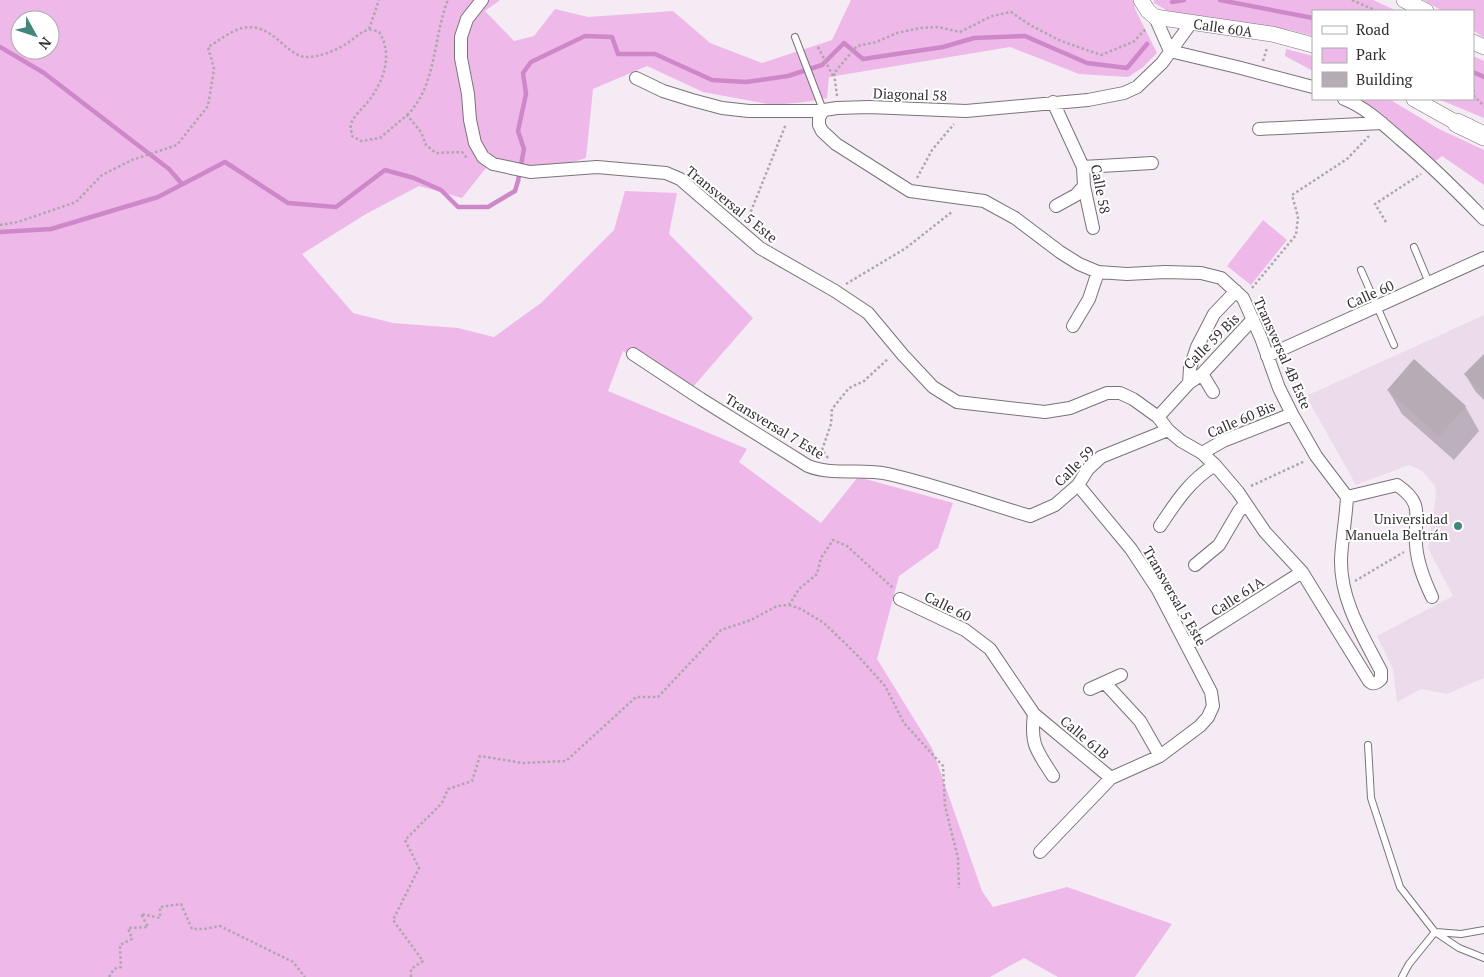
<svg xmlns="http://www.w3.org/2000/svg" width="1484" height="977" font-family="'PT Serif',serif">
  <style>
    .built { fill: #ecdceb }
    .green { fill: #eeb8e9; fill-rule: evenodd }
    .shadow { fill: #0003 }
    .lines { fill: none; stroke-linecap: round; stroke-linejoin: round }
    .stream { stroke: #ce88c9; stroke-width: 4.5 }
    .building { fill: #b6acb5 }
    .service-casing { stroke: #7b727a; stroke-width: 8 }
    .minor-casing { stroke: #7b727a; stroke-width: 14 }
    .tertiary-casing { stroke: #7b727a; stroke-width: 16 }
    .primary-casing { stroke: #7b727a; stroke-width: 20 }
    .path { stroke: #aea6ad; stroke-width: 2.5; stroke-dasharray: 2.5 2.5; stroke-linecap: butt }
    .service { stroke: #fff; stroke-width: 6 }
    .minor { stroke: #fff; stroke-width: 12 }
    .tertiary { stroke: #fff; stroke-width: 15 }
    .primary { stroke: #fff; stroke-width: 19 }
    .poi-dot { fill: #44877a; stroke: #fff; stroke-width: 2 }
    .labels { text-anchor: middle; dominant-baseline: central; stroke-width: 4; stroke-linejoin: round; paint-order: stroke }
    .street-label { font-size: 14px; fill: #332f33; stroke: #fff }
    .poi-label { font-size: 14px; fill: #332f33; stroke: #fff; text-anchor: end }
  </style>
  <rect width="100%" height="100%" fill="#f5ebf4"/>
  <path class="built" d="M1484,315V678L1447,694L1421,689L1397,702L1393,669L1377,636L1453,596L1428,548L1436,495L1435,486L1422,471L1409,465L1356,485L1306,396Z"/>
  <path class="green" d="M0,0H500L485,11L514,41L534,36L555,9L588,17L673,11L710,43L762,63L832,40L851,0H1134L1135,9L1157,53L1142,68L1128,77L1079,74L1010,47L829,77L827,98L805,102L773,105L703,92L647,66L593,89L586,158L528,176L486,168L462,198L419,186L366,214L302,254L353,313L393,323L458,328L494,337L541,303L614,230L625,191L677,193L669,234L753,318L686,395L623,351L608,391L747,449L739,462L821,523L858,477L953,503L938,548L899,576L877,659L932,748L982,891L993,907L1067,887L1172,924L1135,977H1058L1024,958L990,977H0ZM20,20H50V50H20Z
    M1154,0H1373L1397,11H1313V36L1290,30L1168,11L1154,3Z
    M1424,0H1484V38L1473,30V11H1442Z
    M1286,49L1313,56V71L1285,56Z
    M1473,56L1484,61V118L1438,99H1473Z
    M1359,99H1389L1439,129L1484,150V185L1442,156L1436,161L1379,112Z
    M1263,220L1287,240L1251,285L1227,266Z"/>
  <path class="shadow" d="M1484,356V400L1475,391L1465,374Z
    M1388,390L1465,406L1479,431L1454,460L1402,414Z"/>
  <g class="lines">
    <path class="stream" d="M1220,0L1313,18
      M1172,2L1184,0
      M0,47L44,73L169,169L182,184
      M1473,72L1484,77
      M0,232L51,229L158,197L225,162L288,203L336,207L385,170L414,178L441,190L458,207H488L515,191L518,181L524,149L518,131L526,94L523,73L531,62L585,36L612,37L618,54H655L712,80L746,82L788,76L822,65L844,43L863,59L943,47L974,38L1025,36L1087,63L1127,68L1147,44"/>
  </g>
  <path class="building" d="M1484,354V395L1464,374Z
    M1414,359L1466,406L1439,436L1387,390Z"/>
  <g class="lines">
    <defs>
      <path id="service" d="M795,37L823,110
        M1414,247L1429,283
        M1361,270L1394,345
        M1368,745L1371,798L1400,887L1435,932L1459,948L1484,958
        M1436,932L1461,934L1484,930
        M1402,977L1409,964L1435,932"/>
      <path id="minor" d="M482,0L467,19L461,37V58L468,94L470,120L475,143L483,157L493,164L530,172L597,167L666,173L680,179L760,248L835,291L868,313L903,355L933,387L957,402L1045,412L1070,408L1107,393H1120L1133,399L1158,417L1168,430L1181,441L1202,453L1215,465L1238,492L1265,532L1302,572L1369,681C1373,685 1377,683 1381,679V671C1363,636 1340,600 1341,559C1342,538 1346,518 1347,497L1316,456L1292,414L1279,388L1261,338L1243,298L1221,278L1201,273L1165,272L1127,274L1098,272L1079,264L1060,252L1015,218L984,201L910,191L836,144L822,131L819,125V118L823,110
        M1155,17L1170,51
        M1170,51L1237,67L1313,87
        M636,78L663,91L692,100L722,108L749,111H818L837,108L869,107L966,111L1088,100L1124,93L1137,87L1162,63L1191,23
        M1344,99C1365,107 1383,124 1400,139C1430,164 1457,191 1484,219
        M1053,102L1083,167L1084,186L1093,228
        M1259,129L1382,123
        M1083,167L1152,163
        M1056,206L1076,195L1084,186
        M1073,326L1089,299L1098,272
        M633,354L701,399L808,466C833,476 862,468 888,474C936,485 983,502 1030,516L1055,505L1078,485L1088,469L1101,457L1168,430
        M1267,356L1484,258
        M1202,374L1213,392
        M1189,383L1190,368L1197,347L1214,314L1236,291
        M1158,417L1189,383L1202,374L1253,319
        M1202,453L1223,441L1292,414
        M1347,497L1397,485C1425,504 1414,515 1416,544C1417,563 1424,580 1432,597
        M1160,526C1176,502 1190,480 1215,465
        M1195,565L1219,545L1239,511L1245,504
        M900,599L965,630L990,649L1034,714L1111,778
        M1187,645L1302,572
        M1105,683L1140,721L1160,756
        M1090,689L1121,675
        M1034,714C1030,745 1037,751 1053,776
        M1040,852L1111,778L1160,756L1200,726L1208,717L1213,706L1211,692L1158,590L1131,549L1078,485"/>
      <g id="tertiary">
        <path id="s1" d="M1141,0L1148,11L1155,17L1272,34L1313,45"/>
        <path d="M1404,0L1426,11"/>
        <path d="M1473,42L1484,47"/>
        <path d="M1414,99L1457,123L1468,126"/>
      </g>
      <path id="primary" d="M1457,123L1484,136"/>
    </defs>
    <use href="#service" class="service-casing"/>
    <use href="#minor" class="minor-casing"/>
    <use href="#tertiary" class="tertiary-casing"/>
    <use href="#primary" class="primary-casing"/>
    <path class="path" d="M1352,0L1377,11
      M369,29L379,0
      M818,47L833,76
      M1263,61L1267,48
      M1473,85L1474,96L1484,106
      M837,96L834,73L857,46L876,42L897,33L920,28L938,27L960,32L992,16L1011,12L1030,25L1061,41L1101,55L1133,42L1147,28
      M407,115C437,86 433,36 448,0
      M917,178L932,150L954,124
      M747,221L786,124
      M1386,222L1375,204L1421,174
      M0,225L18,222L76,202L102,175L132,160L177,145L208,106L214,69L208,47C218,41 231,31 242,28C274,21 286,59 309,57C323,56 337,50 349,42C355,38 360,32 368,30C371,29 376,31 379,32C394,55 383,83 367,103C362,109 353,116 351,125C350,128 352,133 352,136L361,141L380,138L407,115L421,132L426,145L436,153L462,152L467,158
      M846,284L906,248L953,211
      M1252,288L1296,235L1298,217L1292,195L1347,159L1369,136
      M828,458L822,450L831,424L832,409L849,388L864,381L889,358
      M1251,486L1305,461
      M1355,581L1404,552
      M789,605L801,609L824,623L858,656L885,686L904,723L943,766L945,806L958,858L959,888
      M109,977L114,969L121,967L120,945L132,939L128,928L148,927L141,914L160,918V907L181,904L192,929H204L220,926L293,962L305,977
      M411,977V969L423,961L393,920L419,868L405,840L442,803L448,789L472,781L480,756L523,763L566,761L636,697H658L721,630L751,620L777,606L789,605L799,589L817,574L821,558L833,540L847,546L893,588"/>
    <use href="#service" class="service"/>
    <use href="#minor" class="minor"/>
    <use href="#tertiary" class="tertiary"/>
    <use href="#primary" class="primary"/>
  </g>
  <circle class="poi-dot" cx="1458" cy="526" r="5"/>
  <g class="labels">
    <g class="street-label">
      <text stroke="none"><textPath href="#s1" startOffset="91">Calle 60A</textPath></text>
      <text transform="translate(910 94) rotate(2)">Diagonal 58</text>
      <text transform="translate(1101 189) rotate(79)">Calle 58</text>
      <text transform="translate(732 204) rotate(39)">Transversal 5 Este</text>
      <text transform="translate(1370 294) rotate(-24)">Calle 60</text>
      <text transform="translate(1211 341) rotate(-45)">Calle 59 Bis</text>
      <text transform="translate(1283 353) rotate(66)">Transversal 4B Este</text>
      <text transform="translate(1241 419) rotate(-23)">Calle 60 Bis</text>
      <text transform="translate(775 426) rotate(31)">Transversal 7 Este</text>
      <text transform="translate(1074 466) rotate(-45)">Calle 59</text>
      <text transform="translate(1175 596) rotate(60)">Transversal 5 Este</text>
      <text transform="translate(1237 596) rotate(-33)">Calle 61A</text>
      <text transform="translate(948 606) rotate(26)">Calle 60</text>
      <text transform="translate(1085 737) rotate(40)">Calle 61B</text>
    </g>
    <g class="poi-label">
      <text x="1448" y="518">Universidad<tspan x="1448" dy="16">Manuela Beltrán</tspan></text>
    </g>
  </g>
  <rect x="1312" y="10" width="162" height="90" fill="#ffffff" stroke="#adacad"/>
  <rect x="1322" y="26" width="25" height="8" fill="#ffffff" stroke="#adacad"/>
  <text x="1356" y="35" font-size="15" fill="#332f33">Road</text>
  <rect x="1322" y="48" width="25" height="15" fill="#eeb8e9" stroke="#adacad"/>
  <text x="1356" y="60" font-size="15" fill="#332f33">Park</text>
  <rect x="1322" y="72" width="25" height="15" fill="#b6acb5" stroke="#adacad"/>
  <text x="1356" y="85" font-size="15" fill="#332f33">Building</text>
  <g transform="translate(35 35) rotate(130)"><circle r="24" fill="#ffffff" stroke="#adacad"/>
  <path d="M0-4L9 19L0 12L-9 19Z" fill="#44877a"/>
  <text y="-8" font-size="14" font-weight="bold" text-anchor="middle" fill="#332f33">N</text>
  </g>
</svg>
